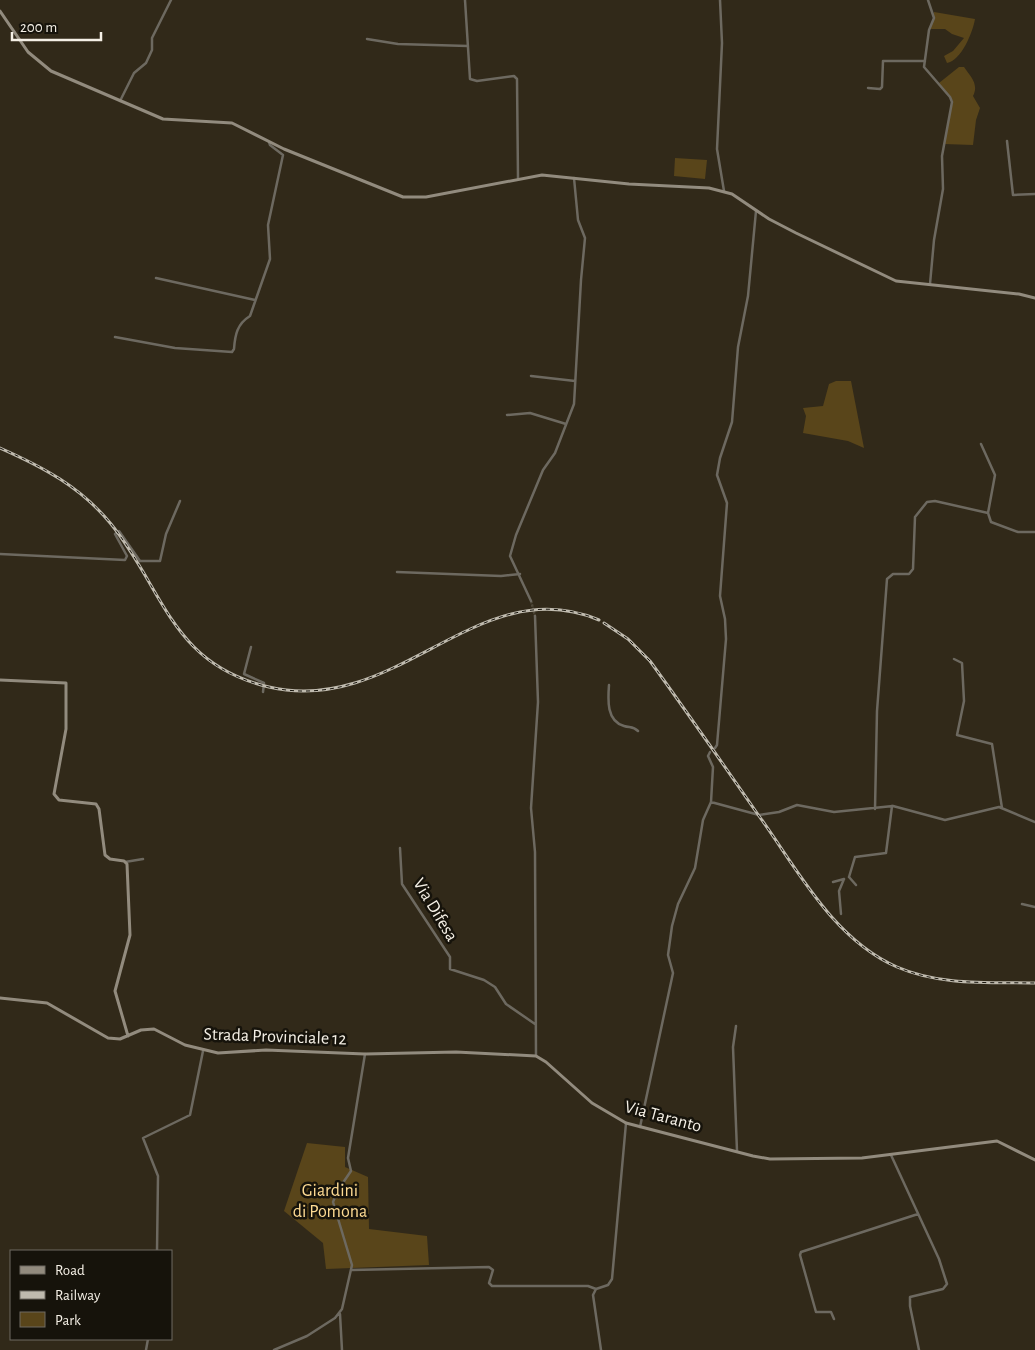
<svg xmlns="http://www.w3.org/2000/svg" width="1035" height="1350" font-family="'Alegreya Sans',sans-serif">
  <style>
    .green { fill: #59451a }
    .lines { fill: none; stroke-linecap: round; stroke-linejoin: round }
    .street-tunnel { stroke: #4e4738; stroke-width: 2.5; stroke-dasharray: 2.5 1; stroke-linecap: butt }
    .street { stroke: #6d6960; stroke-width: 2.5 }
    .secondary { stroke: #928b7e; stroke-width: 3 }
    .rail-casing { stroke: #bfbaae; stroke-width: 3 }
    .rail { stroke: #16130b; stroke-width: 1; stroke-dasharray: 4; stroke-linecap: butt }
    .labels { text-anchor: middle; dominant-baseline: central; stroke-width: 5; stroke-linejoin: round; paint-order: stroke }
    .street-label { font-size: 18px; fill: #f5f0e6; stroke: #16130b }
    .park-label { font-size: 18px; fill: #fedb93; stroke: #16130b }
  </style>
  <rect width="100%" height="100%" fill="#312919"/>
  <path class="green" d="M934,12L975,19C973,32 961,61 947,63L944,56L953,51L964,38L952,34L945,29H930L934,19Z
    M959,67H964C971,77 979,84 973,96L980,108L976,120L973,145L944,144L953,101L939,83Z
    M675,158L707,160L705,179L674,176Z
    M836,381H851L864,448L848,441L803,433L806,416L803,408L823,406L829,384Z
    M307,1143L345,1147V1167L368,1177L369,1229L427,1236L429,1265L326,1269L323,1243L284,1211Z"/>
  <g class="lines">
    <path class="street-tunnel" d="M531,601L535,616"/>
    <path class="street" d="M465,0L470,79L477,81L514,76L517,79L518,178
      M720,0L722,43L717,149L724,191
      M928,0L934,18L929,30L924,67L950,97L952,102L942,156L943,189L934,240L930,284
      M367,39L398,44L468,46
      M868,88L880,89L882,87L883,61H925
      M120,101L134,73L146,63L152,50V38L171,0
      M1007,141L1013,195L1035,194
      M156,278L255,300
      M115,337L175,348L232,352L234,349C235,335 237,324 250,316L270,259L268,225L283,155L270,145L269,142
      M531,376L575,381
      M507,415L530,413L566,424
      M981,444L995,475L988,513
      M0,554L125,560L127,556L115,534L119,531L140,561H160L166,534L180,501
      M397,572L501,576L520,574
      M531,601L510,556L516,535L543,470L555,453L574,404L581,280L585,238L578,220L574,178
      M535,616L538,702L531,808L535,852L536,1056
      M251,647L244,674L264,683L263,692
      M954,659L962,663L964,701L957,735L992,744L1002,808
      M609,685C608,699 606,721 624,726C630,728 633,726 638,731
      M715,748L717,745L726,639L725,619L720,596L727,503L717,475L720,458L732,422L738,347L748,296L756,211
      M711,802L759,815L779,812L797,805L834,812L893,806L945,820L999,807L1035,822
      M875,809L877,711L887,579L893,574H909L913,569L915,517L927,502L935,501L988,513L991,522L1018,532H1035
      M400,848L402,884L450,957V969L484,980L495,987L506,1004L535,1024
      M125,862L143,859
      M849,877L855,857L886,853L892,806
      M849,877L856,885
      M833,882L844,879
      M1022,904L1035,907
      M841,914L839,891L844,879
      M736,1026L733,1047L737,1151
      M640,1127L673,973L668,955L672,926L678,904L695,868L703,820L711,802L713,767L708,756L710,752
      M891,1155L939,1259L947,1284L943,1289L910,1297V1306L919,1350
      M157,1251L158,1176L143,1138L190,1115L203,1051
      M352,1270L489,1267L493,1270L489,1283L492,1286H588L596,1289
      M340,1314L342,1350
      M834,1319L831,1312H816L800,1255L801,1252L918,1214
      M146,1350L148,1339
      M274,1350L307,1336L335,1318L342,1309L352,1265L333,1202L338,1190L351,1171L348,1158L365,1054
      M601,1350L593,1295L596,1289L608,1285L612,1279L626,1123"/>
    <path class="secondary" d="M0,11L28,52L51,71L163,119L232,123L284,149L403,197H426L542,175L629,184L709,188L732,194L769,219L796,233L896,281L1019,294L1035,298
      M0,680L66,683V729L54,794L59,800L96,804L99,809L105,855L110,859L124,861L127,864L130,935L115,991L128,1036
      M0,998L47,1003L108,1038L120,1039L141,1030L154,1029L185,1045L218,1053L266,1050L365,1054L456,1052L536,1056L546,1062L592,1103L626,1123L753,1156L770,1159L862,1158L997,1141L1035,1160"/>
    <defs>
      <path id="rail" d="M0,448C43,467 81,487 111,524C165,591 171,664 269,687C398,717 478,569 599,620
        M604,623L628,639L650,661C687,712 723,764 759,816C798,870 833,939 897,967C941,986 989,982 1035,983"/>
    </defs>
    <use href="#rail" class="rail-casing"/>
    <use href="#rail" class="rail"/>
  </g>
  <g class="labels">
    <g class="street-label">
      <text transform="translate(435 910) rotate(59)">Via Difesa</text>
      <text transform="translate(275 1037) rotate(2)">Strada Provinciale 12</text>
      <text transform="translate(663 1117) rotate(15)">Via Taranto</text>
    </g>
    <g class="park-label">
      <text x="330" y="1191">Giardini<tspan x="330" dy="21">di Pomona</tspan></text>
    </g>
  </g>
  <rect x="10" y="1250" width="162" height="90" fill="#16130b" stroke="#6f6b63"/>
  <rect x="20" y="1266" width="25" height="8" fill="#928b7e" stroke="#6f6b63"/>
  <text x="55" y="1275" font-size="15" fill="#f5f0e6">Road</text>
  <rect x="20" y="1291" width="25" height="8" fill="#bfbaae" stroke="#6f6b63"/>
  <text x="55" y="1300" font-size="15" fill="#f5f0e6">Railway</text>
  <rect x="20" y="1312" width="25" height="15" fill="#59451a" stroke="#6f6b63"/>
  <text x="55" y="1325" font-size="15" fill="#f5f0e6">Park</text>
  <path d="M12 32v8h89v-8" fill="none" stroke="#f5f0e6" stroke-width="2.5"/>
  <text x="20" y="32" font-size="15" fill="#f5f0e6" stroke="#16130b" stroke-width="4" paint-order="stroke">200 m</text>
</svg>
